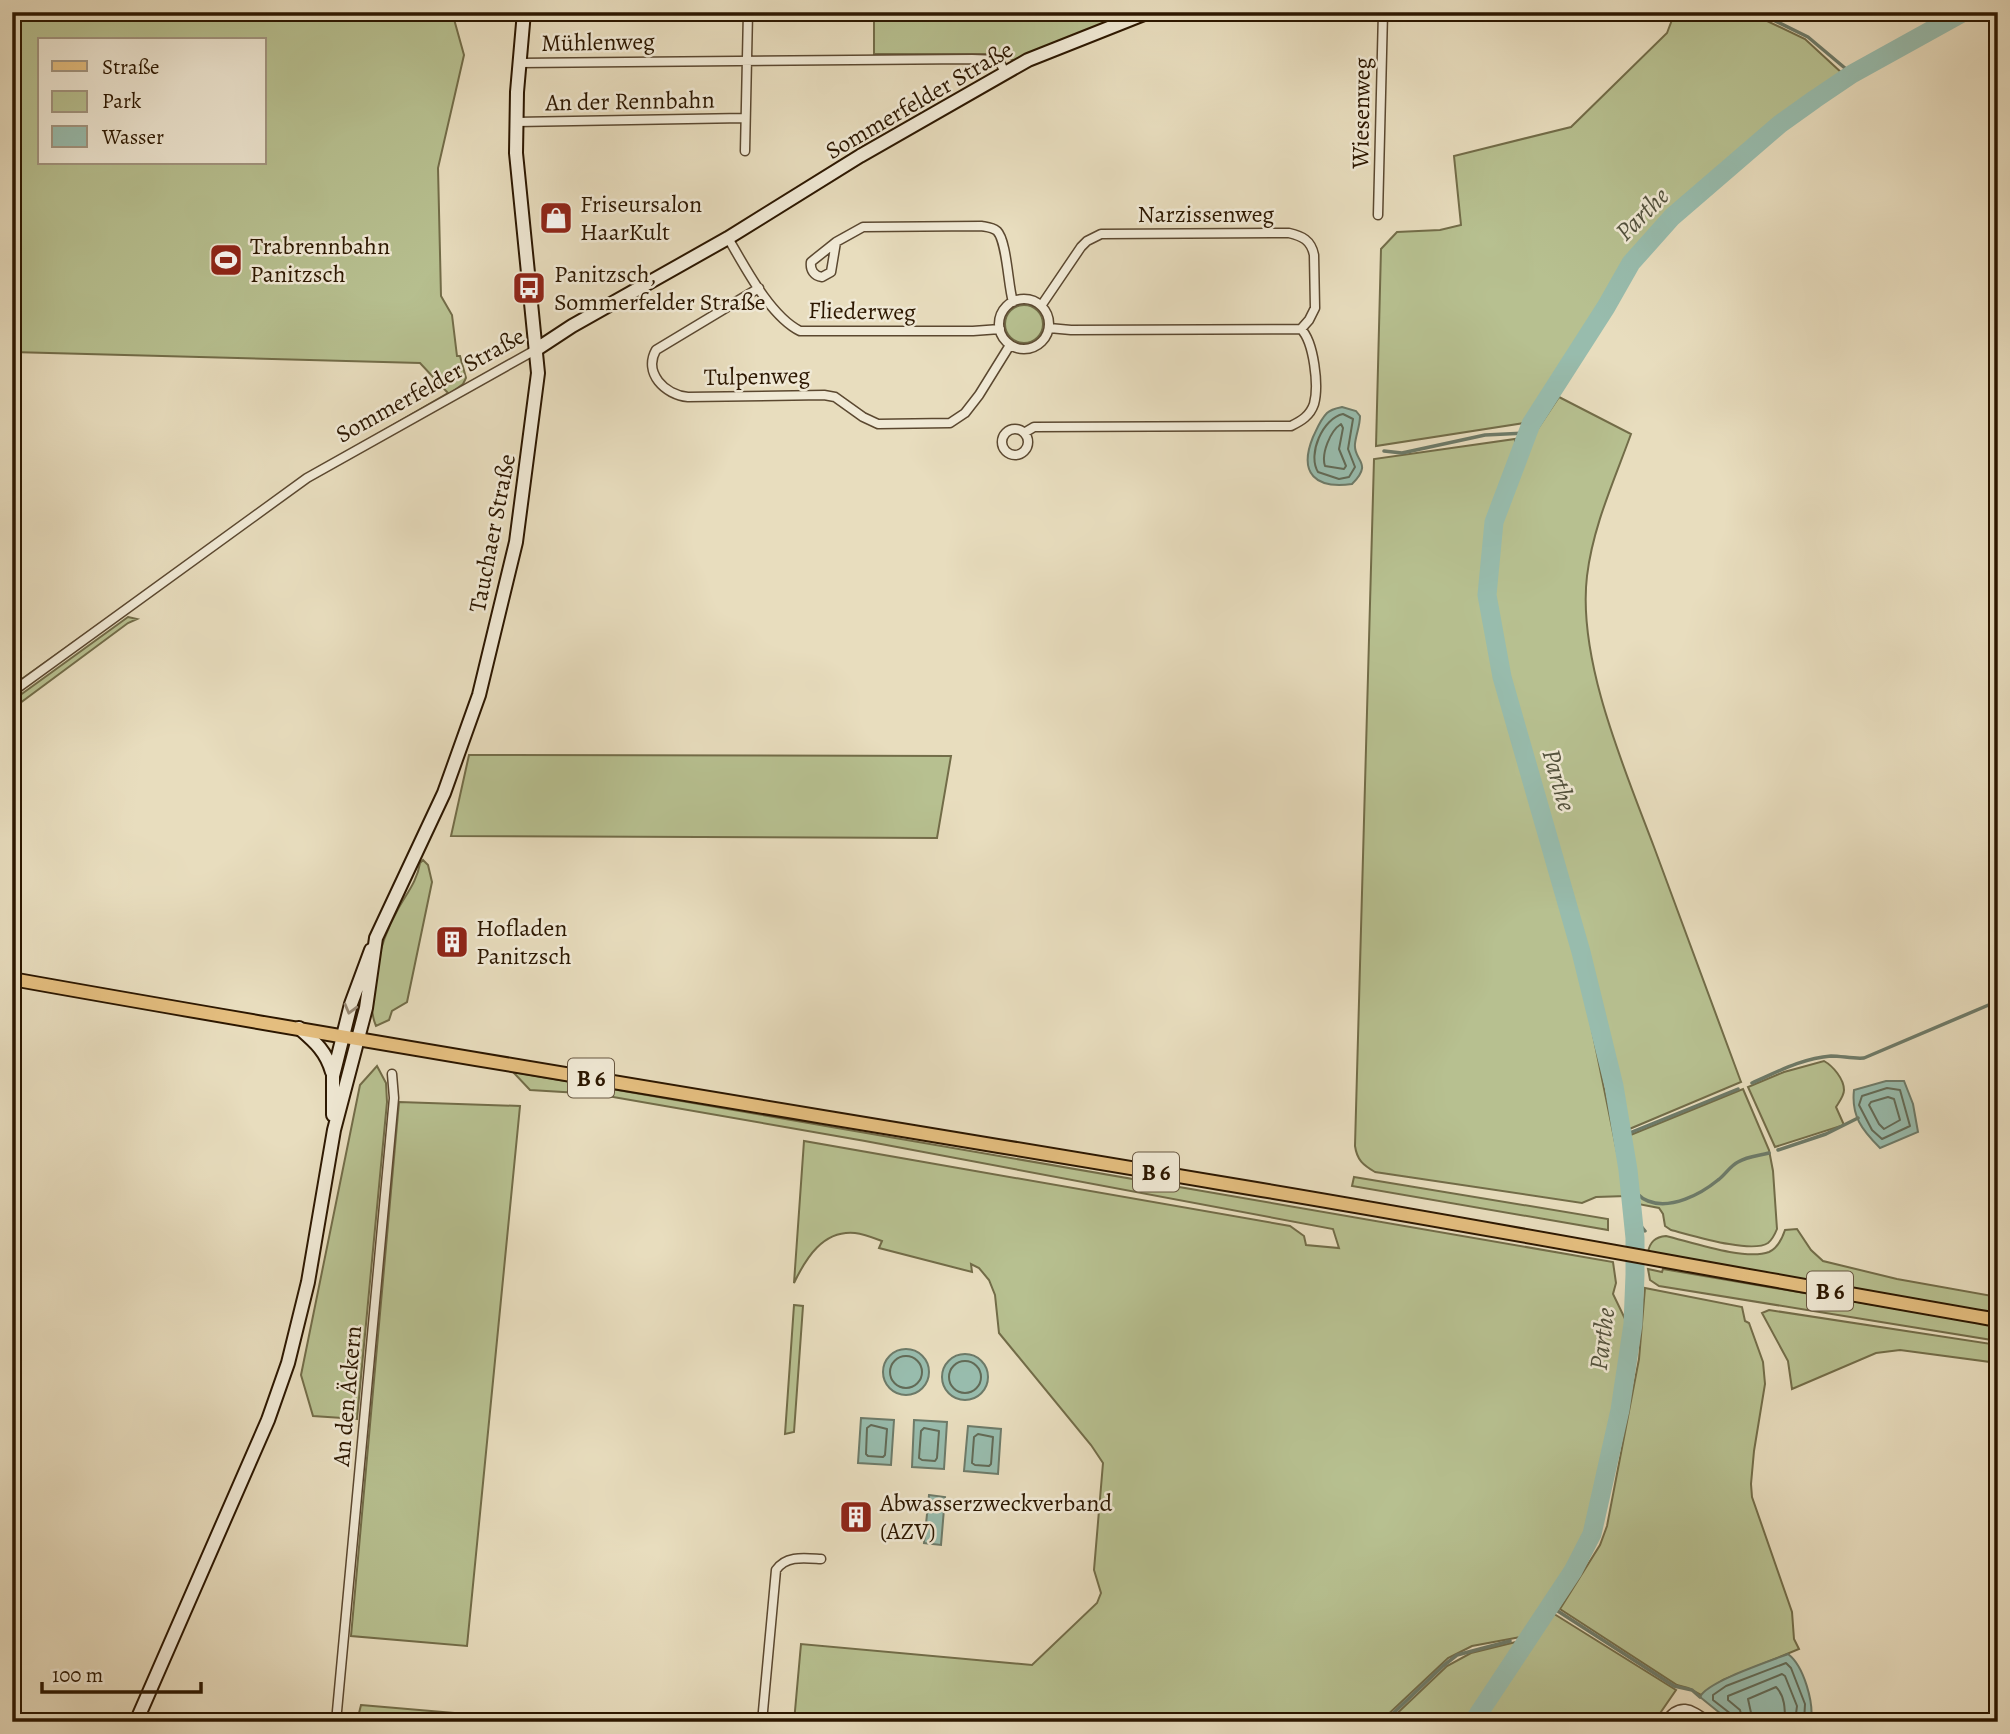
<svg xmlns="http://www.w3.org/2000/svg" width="2010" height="1734" font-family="Alegreya,serif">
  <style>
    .green { fill: #b7c090; stroke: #726c48; stroke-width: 2; fill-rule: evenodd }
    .water { fill: #98bcad; stroke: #6d7a68; stroke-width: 2 }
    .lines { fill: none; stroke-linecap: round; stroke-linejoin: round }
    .shore { stroke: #626a56; stroke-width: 2 }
    .stream { stroke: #6d7a68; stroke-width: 3.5 }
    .river { stroke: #98bcad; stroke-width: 19 }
    .street-casing { stroke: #5b4830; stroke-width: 11 }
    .secondary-casing { stroke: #2c1700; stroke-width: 16 }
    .primary-casing { stroke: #2c1700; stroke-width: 16 }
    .street { stroke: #f0e9d5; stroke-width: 8 }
    .secondary { stroke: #f0e9d5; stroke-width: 12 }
    .primary { stroke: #e4be7f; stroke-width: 12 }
    .oneway { stroke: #988a75 }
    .labels { text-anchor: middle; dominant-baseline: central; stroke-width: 5; stroke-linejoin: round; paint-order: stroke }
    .shield { fill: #f0e9d5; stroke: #675640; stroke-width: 2 }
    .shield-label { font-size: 23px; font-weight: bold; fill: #2c1700 }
    .street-label { font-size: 24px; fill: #2c1700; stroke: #f0e9d5 }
    .poi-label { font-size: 24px; fill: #2c1700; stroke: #f0e9d5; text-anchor: start }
    .water-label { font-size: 26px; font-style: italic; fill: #52513d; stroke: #f0e9d5 }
  </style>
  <rect width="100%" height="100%" fill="#e8ddbe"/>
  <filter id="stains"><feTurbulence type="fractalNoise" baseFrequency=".00286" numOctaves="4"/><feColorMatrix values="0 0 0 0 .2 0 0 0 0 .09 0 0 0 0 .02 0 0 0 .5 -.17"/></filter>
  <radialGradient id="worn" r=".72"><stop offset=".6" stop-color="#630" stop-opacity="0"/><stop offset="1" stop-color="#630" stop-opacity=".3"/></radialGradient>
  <path class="green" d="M12,12H452L464,55L438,168L441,296L452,315L457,356H460L466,378L463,384L440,401L305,478L12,688V686L312,472L448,393L420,363L12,352ZM40,40H264V163H40Z
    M874,12H1131L1015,61L997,54H874Z
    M1675,12H1748L1805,39L1844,75L1768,127L1674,209L1626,261L1524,423L1376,446L1381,249L1397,232L1440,230L1461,225L1454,156L1571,127L1667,33Z
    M1005 324a19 19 0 1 1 38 0a19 19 0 1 1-38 0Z
    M1559,397L1631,434C1614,481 1593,526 1587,576C1577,660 1625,770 1654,847C1683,926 1712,1004 1741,1082L1627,1130L1615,1071L1503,654L1492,597L1502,518L1519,465L1537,430Z
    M1515,439V446L1505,471L1493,514L1486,550L1482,606L1495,671L1573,937L1626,1196L1596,1197L1582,1203L1375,1172C1363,1165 1357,1160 1355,1146L1374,459Z
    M128,617L137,619L128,623L12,709V701Z
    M469,755H479L951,756L937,838L451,836Z
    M423,860L428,865L432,882L407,1002L392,1011L389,1020L376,1026C363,996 382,938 397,911C406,894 417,882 420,863Z
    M1824,1061C1833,1066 1844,1079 1844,1090C1844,1096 1839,1102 1836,1107L1844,1125L1775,1147L1748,1087L1784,1072Z
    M377,1066L386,1083L387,1102L357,1419L313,1416L301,1375L360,1085Z
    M513,1072L1613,1262L1616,1283L1613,1294L1627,1323L1619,1390L1602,1480L1588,1535L1526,1636L1472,1646L1448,1658L1380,1722H794L801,1644L1032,1665L1097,1603L1101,1593L1094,1570L1103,1463L1091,1445L999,1333L995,1295L989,1280L979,1268L971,1264L972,1272L879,1248L882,1241C874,1238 864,1234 855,1233C823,1230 806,1258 794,1283L804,1141L1290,1226L1304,1236L1306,1245L1339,1248L1333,1229L865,1141L596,1094L530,1090Z
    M1743,1089L1769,1150L1773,1171L1777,1229C1775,1234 1773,1239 1768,1243C1751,1254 1691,1235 1671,1230L1665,1226L1663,1214L1659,1208L1638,1204L1628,1136Z
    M399,1102L520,1106L467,1646L351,1636Z
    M1354,1177L1608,1219V1230L1352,1186Z
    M1797,1229L1811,1250L1823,1261L1897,1279L1998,1297V1314L1648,1252C1650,1242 1655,1237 1666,1236C1691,1242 1745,1261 1769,1252C1778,1248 1782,1239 1785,1230Z
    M1648,1269L1662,1272L1663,1269L1998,1326V1341L1659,1286L1650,1280Z
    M1645,1288L1742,1307L1745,1321L1749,1323L1763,1362L1765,1384L1754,1451L1751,1484L1752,1497L1792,1612L1794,1639L1799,1649L1723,1680L1701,1695L1688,1688L1677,1685L1560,1609L1600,1545L1607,1526L1639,1359Z
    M794,1305L803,1306L794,1432L785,1434Z
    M1769,1310L1998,1345V1363L1900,1350L1876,1353L1792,1389L1788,1361L1762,1313Z
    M1551,1612L1676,1690L1654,1722H1479Z
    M1524,1640L1469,1722H1388L1447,1666L1471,1653Z
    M361,1705L561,1722H464L359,1713Z"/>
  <path class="water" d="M1342,407L1356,411L1360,416C1360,426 1356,434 1355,444C1353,461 1374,462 1352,484C1316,489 1298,474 1313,437C1317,429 1320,420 1327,413C1331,409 1337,408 1342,407Z
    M1886,1081H1904L1913,1104L1918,1132L1880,1148C1862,1130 1851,1116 1854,1090Z
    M883 1372a23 23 0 1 1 46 0a23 23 0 1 1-46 0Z
    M942 1377a23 23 0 1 1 46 0a23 23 0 1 1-46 0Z
    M861,1418L894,1420L891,1465L858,1463Z
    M914,1420L947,1422L944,1469L912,1467Z
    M968,1426L1001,1429L998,1474L964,1471Z
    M929,1495L945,1497L941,1545L924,1543Z
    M1788,1654C1804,1666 1814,1703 1811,1722H1731L1700,1697C1706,1682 1770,1661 1788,1654Z"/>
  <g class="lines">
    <path class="shore" d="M1343,414L1353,419L1348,449L1355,467L1349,477L1339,479L1318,472C1307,454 1323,418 1343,414Z
      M1341,424L1343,428L1339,449L1346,466L1344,469L1325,466C1321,454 1330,431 1341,424Z
      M1887,1088L1900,1090L1910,1126L1882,1139L1872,1130L1859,1105L1862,1096Z
      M1888,1097L1894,1099L1900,1120L1884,1129L1879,1124L1869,1105L1871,1102Z
      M890 1372a16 16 0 1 1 32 0a16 16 0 1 1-32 0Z
      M949 1377a16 16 0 1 1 32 0a16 16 0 1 1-32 0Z
      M871,1425L887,1429L885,1455L883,1457L868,1456L866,1454L867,1428Z
      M924,1428L939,1431L937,1458L935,1461L922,1460L919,1458L921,1431Z
      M978,1434L993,1437L991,1464L989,1466L975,1465L972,1463L974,1437Z
      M1734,1722L1731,1714L1713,1700V1695L1726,1686L1786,1663L1791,1668L1805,1704L1804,1722
      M1743,1722L1740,1710L1728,1700V1696L1782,1674L1785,1676L1797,1706L1795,1722
      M1753,1722L1748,1699L1776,1687C1785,1696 1785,1709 1785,1722"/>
    <path class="stream" d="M1757,12L1808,37L1852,74
      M1384,451L1402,453L1485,435L1527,433
      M1752,1083C1777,1072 1803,1058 1831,1056C1842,1056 1853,1059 1864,1058L1998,1001
      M1622,1136L1738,1089
      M1778,1150L1826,1134L1858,1118
      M1629,1183C1634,1190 1639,1198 1648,1201C1671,1210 1701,1194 1718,1180C1725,1175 1730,1166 1738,1162C1748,1156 1758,1156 1769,1153
      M1632,1215L1645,1231
      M1550,1606L1674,1686L1692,1690L1700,1697
      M1523,1638L1530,1636
      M1384,1722L1443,1666L1457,1655L1510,1641"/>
    <path class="river" d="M1473,1722L1573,1571L1592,1534L1620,1410L1633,1324L1635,1275V1238L1628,1170L1614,1086L1581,952L1502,677L1487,595L1494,522L1531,424L1606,307L1631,263L1672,217L1780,124L1815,99L1852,74L1964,12"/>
    <defs>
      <path id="street" d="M519,63L972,59L999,60L1005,73
        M516,122L744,118
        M745,151L748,12
        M1378,215L1383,12
        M728,238C745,267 770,316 800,331H973L1000,329
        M836,242L863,227L981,226C986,227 992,227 997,231C1007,241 1008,286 1013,302
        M836,242L831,272L822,277C814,276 810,270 811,262Z
        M759,288L656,350C643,373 665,395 688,397L824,395L835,397L863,417L878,424L950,423L965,413L979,395L1010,345
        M999 324a25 25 0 1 1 50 0a25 25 0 1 1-50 0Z
        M1041,306L1081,247L1087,241L1101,234L1289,233C1302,236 1311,240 1314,255L1315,308L1309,320L1301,329
        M1049,328L1071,330L1301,329
        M1002 442a13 13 0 1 1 26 0a13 13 0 1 1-26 0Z
        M1024,433L1034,427L1291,426C1301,421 1310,416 1314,404C1319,386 1314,342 1301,329
        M12,692L307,478L537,349
        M336,1718L372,1722
        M336,1722L394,1098L392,1074
        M762,1722L776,1570C786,1555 805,1558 821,1559
        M1665,1722C1680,1700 1692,1710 1710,1722"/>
      <path id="secondary" d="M537,349L572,326L728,238L860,156L1028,60L1149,12
        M299,1028C315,1042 326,1051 332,1072
        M333,1115V1076L351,1004L371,950
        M136,1722L268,1420L288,1363L308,1282L334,1130L366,1008L376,938L444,793L479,695L516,542L538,373L516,153L517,92L524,12"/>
      <path id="primary" d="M12,979C414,1051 817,1115 1220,1183C1480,1226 1738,1275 1998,1320"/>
    </defs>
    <use href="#street" class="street-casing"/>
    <use href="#secondary" class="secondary-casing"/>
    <use href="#primary" class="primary-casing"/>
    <use href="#street" class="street"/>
    <use href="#secondary" class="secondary"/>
    <use href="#primary" class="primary"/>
  </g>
  <defs><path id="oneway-chevron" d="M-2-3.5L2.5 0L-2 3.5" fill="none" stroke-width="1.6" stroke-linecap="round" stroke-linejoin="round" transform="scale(1.75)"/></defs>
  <use class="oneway" href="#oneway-chevron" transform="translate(350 1009) rotate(105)"/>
  <defs>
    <symbol id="shop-square" viewBox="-11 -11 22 22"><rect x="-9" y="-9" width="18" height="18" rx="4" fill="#8f2418" stroke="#f0e9d5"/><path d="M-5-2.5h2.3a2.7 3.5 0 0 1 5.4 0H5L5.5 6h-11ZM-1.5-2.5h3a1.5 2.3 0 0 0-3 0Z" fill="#fff"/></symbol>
    <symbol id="stadium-square" viewBox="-11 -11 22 22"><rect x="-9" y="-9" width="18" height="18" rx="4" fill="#8f2418" stroke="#f0e9d5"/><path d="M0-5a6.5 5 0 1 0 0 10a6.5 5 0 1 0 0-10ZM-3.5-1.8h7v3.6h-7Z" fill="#fff"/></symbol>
    <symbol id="bus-square" viewBox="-11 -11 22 22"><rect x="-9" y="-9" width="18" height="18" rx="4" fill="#8f2418" stroke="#f0e9d5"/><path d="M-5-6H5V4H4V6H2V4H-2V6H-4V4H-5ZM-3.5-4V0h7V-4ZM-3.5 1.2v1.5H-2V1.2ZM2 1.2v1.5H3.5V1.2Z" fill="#fff"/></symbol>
    <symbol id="building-square" viewBox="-11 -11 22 22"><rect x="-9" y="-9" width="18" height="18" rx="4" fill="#8f2418" stroke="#f0e9d5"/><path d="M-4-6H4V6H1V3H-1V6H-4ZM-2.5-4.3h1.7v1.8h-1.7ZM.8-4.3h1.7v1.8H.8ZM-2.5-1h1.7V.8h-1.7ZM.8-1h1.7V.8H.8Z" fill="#fff"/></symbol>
  </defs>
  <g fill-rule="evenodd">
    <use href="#shop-square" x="537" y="199" width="38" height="38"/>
    <use href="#stadium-square" x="207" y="241" width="38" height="38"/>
    <use href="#bus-square" x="510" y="269" width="38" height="38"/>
    <use href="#building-square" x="433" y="923" width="38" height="38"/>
    <use href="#building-square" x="837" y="1498" width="38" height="38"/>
  </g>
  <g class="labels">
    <g class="shield">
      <rect x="568" y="1058.5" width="46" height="39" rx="5"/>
      <rect x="1133" y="1152.5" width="46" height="39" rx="5"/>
      <rect x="1807" y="1271.5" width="46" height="39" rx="5"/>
    </g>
    <g class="shield-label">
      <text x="591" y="1078">B 6</text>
      <text x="1156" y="1172">B 6</text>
      <text x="1830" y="1291">B 6</text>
    </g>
    <g class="street-label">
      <text transform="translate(598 42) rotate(-1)">Mühlenweg</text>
      <text transform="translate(919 100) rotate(-30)">Sommerfelder Straße</text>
      <text transform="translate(630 101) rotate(-1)">An der Rennbahn</text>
      <text transform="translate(1361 113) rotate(-89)">Wiesenweg</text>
      <text x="1206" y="214">Narzissenweg</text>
      <text transform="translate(862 311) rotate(1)">Fliederweg</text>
      <text transform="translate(757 376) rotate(-1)">Tulpenweg</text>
      <text transform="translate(430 385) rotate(-29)">Sommerfelder Straße</text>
      <text transform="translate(492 533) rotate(-79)">Tauchaer Straße</text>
      <text transform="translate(347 1396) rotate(-85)">An den Äckern</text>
    </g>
    <g class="poi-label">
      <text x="580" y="204">Friseursalon<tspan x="580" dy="28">HaarKult</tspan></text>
      <text x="250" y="246">Trabrennbahn<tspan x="250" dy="28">Panitzsch</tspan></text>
      <text x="554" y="274">Panitzsch,<tspan x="554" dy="28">Sommerfelder Straße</tspan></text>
      <text x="476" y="928">Hofladen<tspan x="476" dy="28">Panitzsch</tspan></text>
      <text x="880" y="1503">Abwasserzweckverband<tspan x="880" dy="28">(AZV)</tspan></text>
    </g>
    <g class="water-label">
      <text transform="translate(1642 214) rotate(-45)">Parthe</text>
      <text transform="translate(1559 780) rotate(74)">Parthe</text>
      <text transform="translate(1602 1339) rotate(-83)">Parthe</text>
    </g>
  </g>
  <rect width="2010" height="1734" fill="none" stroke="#e8ddbe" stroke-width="42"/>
  <rect x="14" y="14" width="1982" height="1706" fill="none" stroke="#2c1700" stroke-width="3.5"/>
  <rect x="21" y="21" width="1968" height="1692" fill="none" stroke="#2c1700" stroke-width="2"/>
  <rect x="38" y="38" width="228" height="126" fill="#f0e9d5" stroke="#a29580" stroke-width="2"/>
  <rect x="52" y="61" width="35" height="10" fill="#e4be7f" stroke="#a29580" stroke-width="2"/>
  <text x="102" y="74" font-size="21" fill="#2c1700">Straße</text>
  <rect x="52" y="91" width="35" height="21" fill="#b7c090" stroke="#a29580" stroke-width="2"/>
  <text x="102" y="108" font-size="21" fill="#2c1700">Park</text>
  <rect x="52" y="126" width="35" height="21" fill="#98bcad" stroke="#a29580" stroke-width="2"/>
  <text x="102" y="144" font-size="21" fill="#2c1700">Wasser</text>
  <path d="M42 1682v10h159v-10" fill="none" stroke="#2c1700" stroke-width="3.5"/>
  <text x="52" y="1682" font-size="21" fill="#2c1700" stroke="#f0e9d5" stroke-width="5" paint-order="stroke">100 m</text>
  <rect width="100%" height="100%" filter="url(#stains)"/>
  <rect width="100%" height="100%" fill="url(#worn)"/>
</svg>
